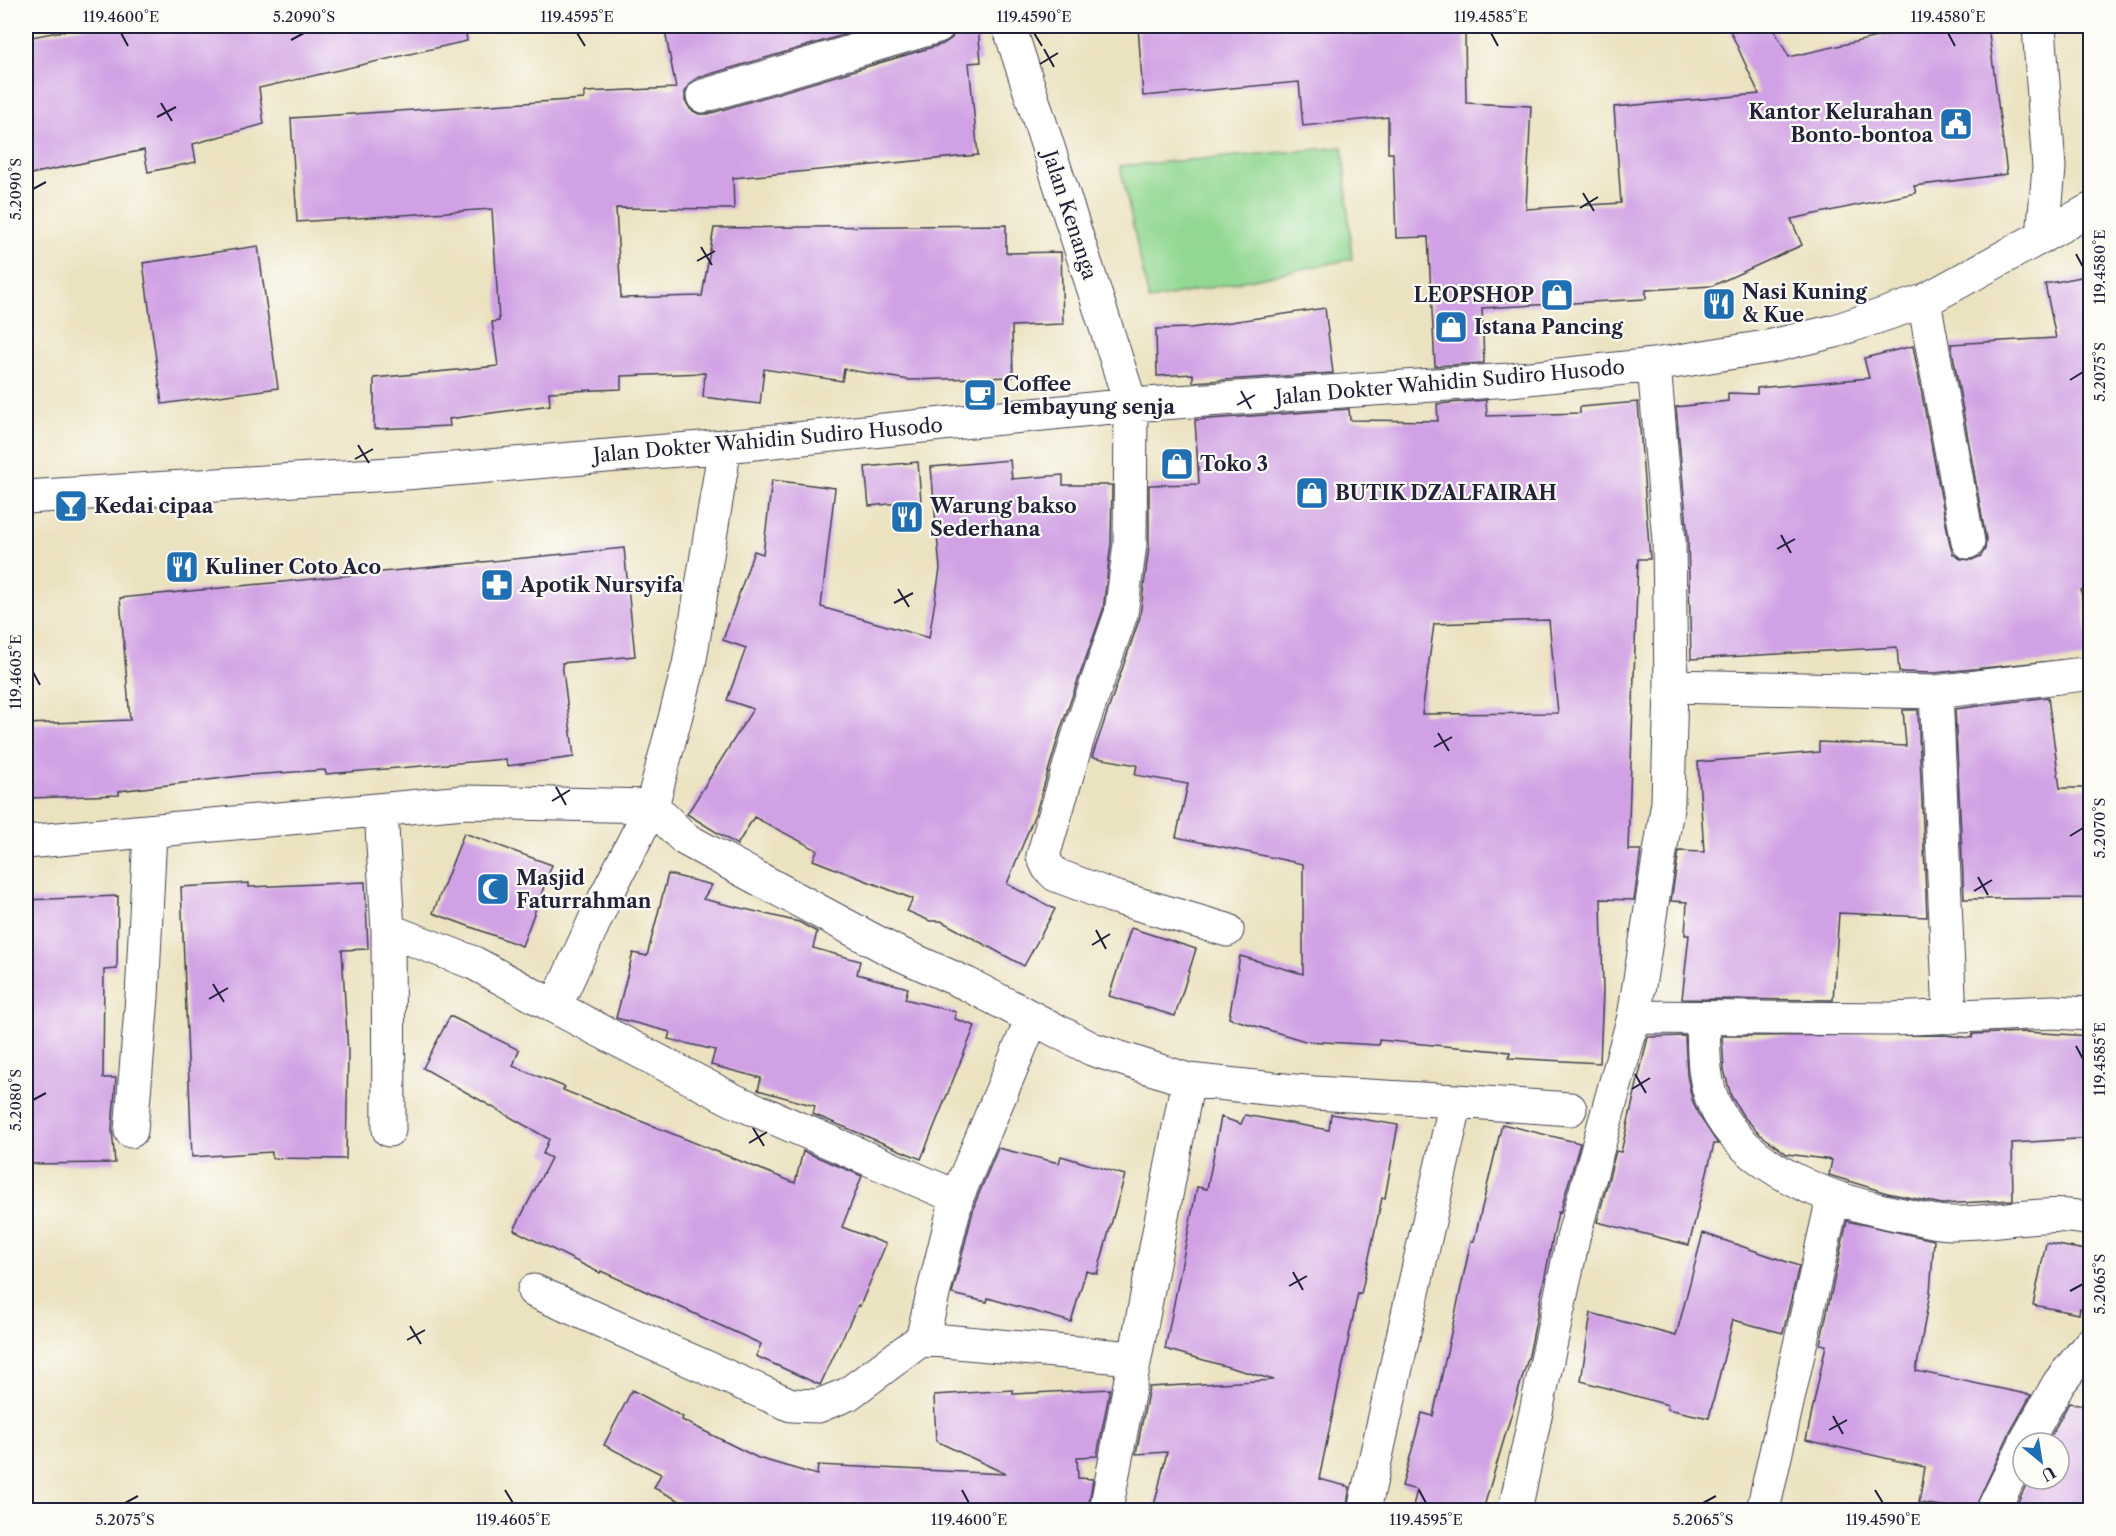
<svg xmlns="http://www.w3.org/2000/svg" width="2116" height="1536" font-family="'Libre Caslon Text',serif">
  <style>
    .green { fill: #92d892; stroke: #5a7d66; stroke-width: 1.5 }
    .building { fill: #d0a1e4; fill-rule: evenodd }
    .lines { fill: none; stroke-linecap: round; stroke-linejoin: round }
    .minor-casing { stroke: #403f4f; stroke-width: 35 }
    .minor { stroke: #fff; stroke-width: 33 }
    .ticks { fill: none; stroke: #22223b; stroke-width: 2 }
    .labels { text-anchor: middle; dominant-baseline: central; stroke-width: 4.5; stroke-linejoin: round; paint-order: stroke }
    .poi-label { font-size: 20px; font-weight: bold; fill: #22223b; stroke: #fdfcf7; text-anchor: start }
    .street-label { font-size: 20px; fill: #22223b; stroke: #fdfcf7 }
    .neatline { fill: none; stroke: #22223b; stroke-width: 2 }
    .ticks-label { font-size: 15px; text-anchor: middle; fill: #22223b }
  </style>
  <rect width="100%" height="100%" fill="#fdfcf7"/>
  <filter id="ink" filterUnits="userSpaceOnUse"><feTurbulence type="fractalNoise" baseFrequency=".0167" numOctaves="2"/><feDisplacementMap in="SourceGraphic" scale="12" xChannelSelector="R" yChannelSelector="G"/><feConvolveMatrix kernelMatrix="1 2 1 2 8 2 1 2 1" color-interpolation-filters="sRGB"/></filter>
  <filter id="wash" filterUnits="userSpaceOnUse"><feTurbulence type="fractalNoise" baseFrequency=".008" numOctaves="4" result="noise"/><feDisplacementMap in="SourceGraphic" scale="24" xChannelSelector="R" yChannelSelector="G"/><feGaussianBlur stdDeviation="1.35" result="paint"/><feColorMatrix in="noise" values="0 0 0 0 0 0 0 0 0 0 0 0 0 0 0 0 0 1.4 0 .05"/><feComposite in="paint" operator="in"/></filter>
  <g filter="url(#wash)">
    <rect width="100%" height="100%" fill="#ebe2c0"/>
    <path class="green" d="M1343,147L1352,259L1149,300L1120,166Z"/>
    <g id="blocks">
      <path class="building" d="M89,26H465L467,41L259,88L264,124L193,144L196,162L148,172L144,150L26,175V38Z
        M664,26H874L697,78L690,83L685,91V101L691,110L699,114H708L943,44L952,38L956,26H978L981,62L969,63L978,155L733,178L734,209L616,208L621,298L702,296L714,228L1006,225V253L1061,252L1063,324L1012,326L1013,377L909,380L844,369L842,381L764,369L760,404L703,397L705,373L621,376V389L549,392L550,405L449,419L450,426L374,429V378L498,366L492,322L499,321L492,209L297,222L291,118L584,99V92L676,88Z
        M1138,26H1354L1355,32L1465,29L1466,103L1531,106L1526,209L1621,203L1614,107L1759,94L1728,26H1772L1789,57L1904,31L1903,26H1988L2007,174L1914,186L1916,193L1791,219L1802,245L1712,286L1646,290V299L1482,308L1484,363L1435,366L1428,237L1396,238L1393,153H1388V117L1303,126L1299,82L1143,96Z
        M258,246L278,388L162,404L143,263Z
        M2091,275V588L2081,590L2091,657L1935,673L1899,672L1897,647L1691,659L1688,539L1676,407L1728,401V393L1757,394V388L1869,378L1864,358L1913,346L1950,545L1953,554L1961,559L1972,560L1981,556L1985,549L1986,539L1951,344L2056,338L2045,284Z
        M1325,308L1333,373L1193,382V374L1157,376L1156,329L1191,328Z
        M1486,400L1487,416L1580,413V407L1638,402L1650,559H1638L1628,850H1641L1634,900L1601,899L1603,991L1600,1063L1509,1058L1510,1052L1379,1040V1045L1305,1041L1229,1018L1240,956L1303,974V864L1176,837L1188,784L1135,775L1137,765L1092,757L1140,617L1149,546V485L1199,484L1195,420L1349,409L1350,420L1438,421L1437,404ZM1549,620L1558,713L1422,714L1434,624Z
        M1010,460L1012,479L1063,475V485H1112L1111,543L1103,610L1061,728L1037,809L1007,884L1055,909L1024,966L941,921H930L907,911L913,899L813,860L817,850L754,817L737,845L687,814L753,709L727,700L746,648L723,640L754,551L763,554L772,480L835,488L821,607L929,638L940,569L931,467Z
        M918,462L921,501L869,506L865,467Z
        M624,548L635,656L562,663L574,757L507,766L506,759L326,774L325,770L248,775L119,791V795L29,798L27,724L130,720L120,598Z
        M2048,697L2060,788H2091V898L1964,899L1955,709Z
        M1903,710H1918L1927,917L1839,913L1833,1000L1682,999L1689,935H1685L1687,902L1671,901L1679,851L1704,852L1698,762L1819,752V742L1906,746Z
        M464,833L552,865L522,946L433,913Z
        M668,874L712,885L703,899L799,922L817,932L813,948L860,961L857,974L908,988L905,999L956,1012L955,1019L975,1026L921,1159L813,1114L815,1106L758,1090L761,1078L711,1065L715,1050L668,1039L670,1032L616,1018L633,953L647,956Z
        M365,882L368,949L342,950L348,1053L346,1159L272,1158V1152L192,1157L181,887L249,883V887Z
        M118,896L117,969L104,970L103,1078H116L112,1129L115,1163L26,1164V900Z
        M1131,928L1196,949L1175,1016L1109,996Z
        M450,1016L519,1050L513,1066L565,1087L563,1090L795,1183L803,1151L862,1176L842,1227L886,1244L860,1306L858,1305L820,1385L756,1356L761,1344L601,1271L600,1273L514,1230L551,1158L543,1154L549,1139L423,1068Z
        M2026,1032L2091,1036V1138L2012,1143L2013,1200L1942,1204L1887,1193L1829,1175L1832,1160L1787,1154L1761,1135L1743,1116L1731,1096L1724,1070L1722,1036L1944,1035L1972,1038L1973,1034Z
        M1685,1036L1687,1075L1692,1099L1698,1114L1718,1144H1714L1689,1245L1597,1222L1616,1151L1621,1152L1648,1037Z
        M1331,1114L1398,1125L1385,1198H1382L1361,1294L1358,1293L1319,1479L1350,1487L1346,1510H1153L1167,1452L1136,1454L1149,1387L1274,1380L1165,1349L1197,1187L1207,1189L1221,1117L1241,1124L1245,1115L1329,1130Z
        M1502,1124L1580,1143L1560,1213L1558,1212L1529,1355L1483,1510H1412L1417,1490L1402,1486L1422,1413L1433,1416L1471,1241H1474Z
        M998,1148L1059,1163L1061,1156L1125,1175L1097,1274L1086,1271L1071,1322L988,1298L987,1302L952,1294L975,1203Z
        M1847,1221L1934,1240L1930,1293L1916,1371L2031,1395L2009,1434L1974,1510L1919,1503L1925,1467L1806,1440L1826,1345L1820,1344Z
        M1703,1233L1799,1266L1783,1333L1733,1320L1709,1418L1667,1409L1668,1405L1581,1381L1591,1313L1676,1336Z
        M2046,1243L2091,1251V1310L2080,1308L2079,1314L2033,1305Z
        M1110,1389L1097,1456L1077,1457L1078,1478L1093,1479L1088,1510H698L654,1488L661,1474L604,1445L632,1390L683,1417L682,1420L758,1458L817,1475L818,1465L1006,1474L936,1441L934,1395L1013,1390V1394Z
        M2069,1403L2091,1407V1466L2083,1510H2014L2029,1479H2059V1443H2047Z"/>
    </g>
  </g>
  <g filter="url(#ink)">
    <use href="#blocks" fill-opacity="0" stroke="#403f4f" stroke-width="1.5"/>
    <g class="lines">
      <defs>
        <path id="minor" d="M1009,26L1131,405L1130,544L1121,614L1079,734L1043,856L1048,867L1056,875L1111,896L1227,930
          M2039,26L2049,168L2043,236
          M703,96L938,26
          M1924,301L1968,542
          M26,497L406,473L725,446L1131,405L1510,380L1654,365L1772,346L1835,331L1924,301L2090,210
          M1671,686L1936,692L1950,1017
          M1936,692L2084,674
          M381,810L388,930L389,1130
          M26,842L464,802L652,806L689,665L725,446
          M388,930L474,963L555,1007
          M1634,1017L1890,1019L2053,1012L2090,1014
          M1703,1018C1704,1047 1702,1077 1714,1104C1745,1172 1841,1205 1909,1216C1922,1219 1936,1223 1950,1223C1997,1224 2043,1209 2090,1219
          M1032,1019L957,1197L922,1339L1133,1358
          M131,1131L142,997L150,832
          M957,1197L735,1101L555,1007L605,898L652,806L685,839L891,950L967,984L1092,1049L1188,1080L1314,1093L1456,1101
          M534,1291L791,1405L818,1406L848,1394L922,1339
          M2025,1443L2059,1383L2090,1344
          M1106,1510L1188,1080
          M1364,1510L1456,1101L1570,1109
          M1515,1510L1574,1234L1634,1017L1668,802L1671,686L1669,541L1654,365
          M1763,1510L1833,1198
          M1993,1510L2023,1448"/>
      </defs>
      <use href="#minor" class="minor-casing"/>
      <use href="#minor" class="minor"/>
    </g>
  </g>
  <path class="ticks" d="M121,33L128,46M577,33L585,46M1034,33L1042,46M1491,33L1498,46M1948,33L1955,46M291,40L304,33M1044,49L1054,67M1040,64L1058,53M161,103L172,121M157,117L176,107M33,189L46,182M1583,193L1594,211M1580,208L1598,197M701,247L712,265M2076,254L2083,267M697,261L715,251M2070,380L2083,372M1241,391L1251,409M1237,405L1255,395M358,445L369,463M355,459L373,449M1781,535L1791,553M1777,549L1795,539M898,589L909,607M894,603L913,593M33,672L40,685M1438,733L1449,751M1434,747L1452,737M556,787L566,805M552,801L570,790M2070,836L2083,828M1978,877L1988,895M1974,891L1992,880M1096,930L1106,949M1092,945L1110,934M213,984L224,1002M209,999L228,988M2076,1046L2083,1059M1635,1074L1646,1093M1632,1089L1650,1078M33,1100L46,1093M753,1128L764,1146M749,1143L767,1132M1293,1272L1303,1290M1289,1286L1307,1276M2070,1291L2083,1284M410,1326L421,1344M407,1340L425,1330M1833,1416L1843,1434M1829,1430L1847,1420M505,1490L513,1503M962,1490L969,1503M1419,1490L1426,1503M1875,1490L1883,1503M125,1503L138,1496M1703,1503L1716,1496"/>
  <defs>
    <symbol id="civic-square" viewBox="-11 -11 22 22"><rect x="-9" y="-9" width="18" height="18" rx="4" fill="#1f6fb2" stroke="#fdfcf7"/><path d="M-.6-6.5H3V-4.5H.6V-3L4-1V1h2V6H-6V1h2V-1L-.6-3ZM-1.2 2.5V6h2.4V2.5Z" fill="#fff"/></symbol>
    <symbol id="shop-square" viewBox="-11 -11 22 22"><rect x="-9" y="-9" width="18" height="18" rx="4" fill="#1f6fb2" stroke="#fdfcf7"/><path d="M-5-2.5h2.3a2.7 3.5 0 0 1 5.4 0H5L5.5 6h-11ZM-1.5-2.5h3a1.5 2.3 0 0 0-3 0Z" fill="#fff"/></symbol>
    <symbol id="restaurant-square" viewBox="-11 -11 22 22"><rect x="-9" y="-9" width="18" height="18" rx="4" fill="#1f6fb2" stroke="#fdfcf7"/><path d="M-5-6h1v4h1v-4h1v4h1v-4h1v5L-1.5 .5V6h-2V.5L-5-1ZM5-6V6H3V1.5H1.5Q1.5-4 5-6Z" fill="#fff"/></symbol>
    <symbol id="cafe-square" viewBox="-11 -11 22 22"><rect x="-9" y="-9" width="18" height="18" rx="4" fill="#1f6fb2" stroke="#fdfcf7"/><path d="M-5.5-4.5H6V0H3Q3 3.5 0 3.5H-2.5Q-5.5 3.5-5.5 0ZM3-3.2v2h1.7v-2ZM-6 4.5H4V6H-6Z" fill="#fff"/></symbol>
    <symbol id="bar-square" viewBox="-11 -11 22 22"><rect x="-9" y="-9" width="18" height="18" rx="4" fill="#1f6fb2" stroke="#fdfcf7"/><path d="M-6-5H6L.8 .8V4.5H3.5V6h-7V4.5H-.8V.8Z" fill="#fff"/></symbol>
    <symbol id="pharmacy-square" viewBox="-11 -11 22 22"><rect x="-9" y="-9" width="18" height="18" rx="4" fill="#1f6fb2" stroke="#fdfcf7"/><path d="M-2-6h4v4h4v4h-4v4h-4v-4h-4v-4h4Z" fill="#fff"/></symbol>
    <symbol id="mosque-square" viewBox="-11 -11 22 22"><rect x="-9" y="-9" width="18" height="18" rx="4" fill="#1f6fb2" stroke="#fdfcf7"/><path d="M3.5-4.9A6 6 0 1 0 3.5 4.9A5 5 0 1 1 3.5-4.9Z" fill="#fff"/></symbol>
  </defs>
  <g fill-rule="evenodd">
    <use href="#civic-square" x="1937" y="105" width="38" height="38"/>
    <use href="#shop-square" x="1538" y="276" width="38" height="38"/>
    <use href="#restaurant-square" x="1700" y="285" width="38" height="38"/>
    <use href="#shop-square" x="1432" y="308" width="38" height="38"/>
    <use href="#cafe-square" x="961" y="376" width="38" height="38"/>
    <use href="#shop-square" x="1158" y="445" width="38" height="38"/>
    <use href="#shop-square" x="1293" y="474" width="38" height="38"/>
    <use href="#bar-square" x="52" y="487" width="38" height="38"/>
    <use href="#restaurant-square" x="888" y="498" width="38" height="38"/>
    <use href="#restaurant-square" x="163" y="548" width="38" height="38"/>
    <use href="#pharmacy-square" x="478" y="566" width="38" height="38"/>
    <use href="#mosque-square" x="474" y="870" width="38" height="38"/>
  </g>
  <g class="labels">
    <g class="poi-label">
      <text x="1933" y="112" text-anchor="end">Kantor Kelurahan<tspan x="1933" dy="23">Bonto-bontoa</tspan></text>
      <text x="1742" y="292">Nasi Kuning<tspan x="1742" dy="23">&amp; Kue</tspan></text>
      <text x="1534" y="295" text-anchor="end">LEOPSHOP</text>
      <text x="1474" y="327">Istana Pancing</text>
      <text x="1003" y="384">Coffee<tspan x="1003" dy="23">lembayung senja</tspan></text>
      <text x="1200" y="464">Toko 3</text>
      <text x="1335" y="493">BUTIK DZALFAIRAH</text>
      <text x="94" y="506">Kedai cipaa</text>
      <text x="930" y="506">Warung bakso<tspan x="930" dy="23">Sederhana</tspan></text>
      <text x="205" y="567">Kuliner Coto Aco</text>
      <text x="520" y="585">Apotik Nursyifa</text>
      <text x="516" y="878">Masjid<tspan x="516" dy="23">Faturrahman</tspan></text>
    </g>
    <g class="street-label">
      <text transform="translate(1070 215) rotate(72)">Jalan Kenanga</text>
      <text transform="translate(1450 382) rotate(-5)">Jalan Dokter Wahidin Sudiro Husodo</text>
      <text transform="translate(768 440) rotate(-5)">Jalan Dokter Wahidin Sudiro Husodo</text>
    </g>
  </g>
  <rect width="2116" height="1536" fill="none" stroke="#fdfcf7" stroke-width="66"/>
  <g transform="translate(2041 1461) rotate(150)"><circle r="28" fill="#fdfcf7" stroke="#a5a5ac" stroke-width="1.5"/>
  <path d="M0-4.5L10 22L0 15L-10 22Z" fill="#1f6fb2"/>
  <text y="-9" font-size="16" font-weight="bold" text-anchor="middle" fill="#22223b">U</text>
  </g>
  <rect x="33" y="33" width="2050" height="1470" class="neatline"/>
  <g class="ticks-label">
    <text x="121" y="22">119.4600°E</text>
    <text x="304" y="22">5.2090°S</text>
    <text x="577" y="22">119.4595°E</text>
    <text x="1034" y="22">119.4590°E</text>
    <text x="1491" y="22">119.4585°E</text>
    <text x="1948" y="22">119.4580°E</text>
    <text transform="translate(16 189) rotate(-90)" y="5">5.2090°S</text>
    <text transform="translate(2100 267) rotate(-90)" y="5">119.4580°E</text>
    <text transform="translate(2100 372) rotate(-90)" y="5">5.2075°S</text>
    <text transform="translate(16 672) rotate(-90)" y="5">119.4605°E</text>
    <text transform="translate(2100 828) rotate(-90)" y="5">5.2070°S</text>
    <text transform="translate(2100 1059) rotate(-90)" y="5">119.4585°E</text>
    <text transform="translate(16 1100) rotate(-90)" y="5">5.2080°S</text>
    <text transform="translate(2100 1284) rotate(-90)" y="5">5.2065°S</text>
    <text x="125" y="1525">5.2075°S</text>
    <text x="513" y="1525">119.4605°E</text>
    <text x="969" y="1525">119.4600°E</text>
    <text x="1426" y="1525">119.4595°E</text>
    <text x="1703" y="1525">5.2065°S</text>
    <text x="1883" y="1525">119.4590°E</text>
  </g>
</svg>
